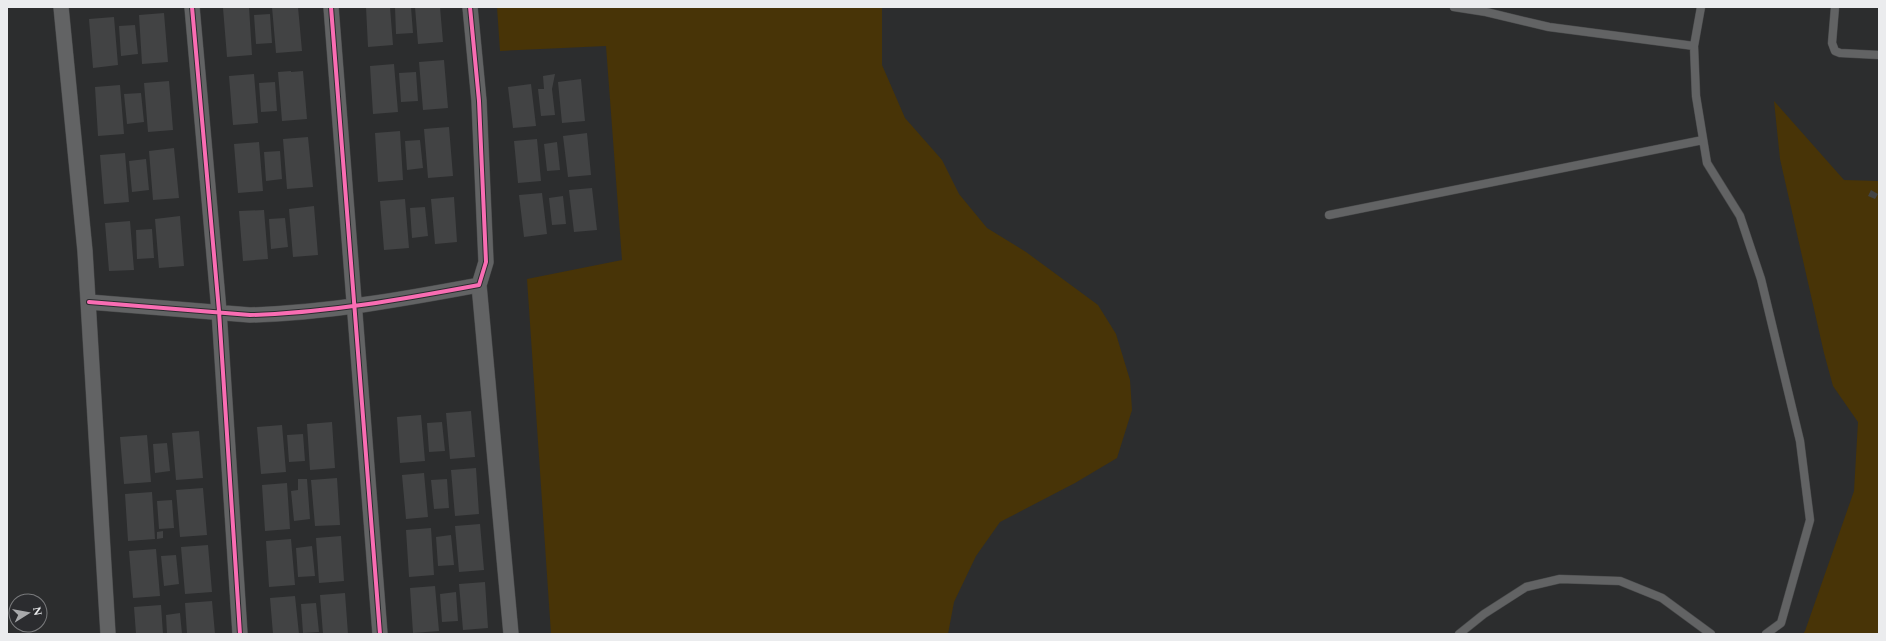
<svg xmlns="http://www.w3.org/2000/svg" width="1886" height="641" font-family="Spectral,serif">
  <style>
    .green { fill: #483407 }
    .building { fill: #424344 }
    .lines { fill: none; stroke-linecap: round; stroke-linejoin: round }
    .service-casing { stroke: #48494a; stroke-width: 9 }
    .minor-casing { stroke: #48494a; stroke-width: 16 }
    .service { stroke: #626364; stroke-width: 8 }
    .minor { stroke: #626364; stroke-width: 15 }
    .cycleway-casing { stroke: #2b2c2f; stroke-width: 6 }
    .cycleway { stroke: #f96db3; stroke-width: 4 }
  </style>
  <rect width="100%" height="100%" fill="#2c2d2e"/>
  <path class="green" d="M497,7H882V65L905,118L942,160L959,194L987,228L1026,252L1098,305L1116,334L1130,380L1132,410L1117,458L1075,483L1000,522L976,556L954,602L948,634H551L527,279L622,260L606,46L500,51Z
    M1774,101L1844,180L1879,181V634H1803L1805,631L1854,491L1858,422L1833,386L1824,353L1780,159Z"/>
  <path class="building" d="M249,7L252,55L227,57L223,8Z
    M272,7H298L302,51L276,53Z
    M366,7H390L393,45L368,47Z
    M395,7H411L413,33L396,34Z
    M415,7H440L443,42L418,44Z
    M164,13L168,62L142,64L139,15Z
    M270,14L272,43L256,44L254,15Z
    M114,17L118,65L93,68L89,19Z
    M135,25L138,54L121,56L119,26Z
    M444,60L448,108L423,110L419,62Z
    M394,64L398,112L373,114L370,66Z
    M291,71V72L303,71L307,119L282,121L278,72Z
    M416,72L418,101L401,102L399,73Z
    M254,74L258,123L233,125L229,76Z
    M555,74L552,89L555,115L541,116L538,89H544L543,76Z
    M581,79L585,121L562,123L558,82Z
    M169,81L173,130L148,132L144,83Z
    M275,82L277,111L261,112L259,83Z
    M531,84L536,126L513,128L508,87Z
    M120,85L124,134L98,136L95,87Z
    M141,93L144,122L127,124L124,94Z
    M449,127L453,176L428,178L424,129Z
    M400,131L403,180L378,182L375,133Z
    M587,133L591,175L568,177L563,136Z
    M308,137L313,187L287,189L283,139Z
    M537,139L541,181L518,183L514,141Z
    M420,140L423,168L407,170L405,141Z
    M259,142L263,191L238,193L234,144Z
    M557,142L560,170L547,171L544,144Z
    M174,148L179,198L153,200L149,151Z
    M280,151L282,179L266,181L264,152Z
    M125,153L129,202L104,204L100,155Z
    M146,159L149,190L132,192L129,161Z
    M592,188L597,230L574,232L569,190Z
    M1871,190L1878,194L1875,199L1868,196Z
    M542,193L547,234L524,237L519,195Z
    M563,196L566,224L552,225L549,198Z
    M454,197L457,242L435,244L431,199Z
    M405,199L409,248L384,250L380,201Z
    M314,206L318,255L293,257L289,209Z
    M425,207L428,236L412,238L410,208Z
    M264,210L268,259L243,261L239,211Z
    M180,216L184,266L159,268L155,219Z
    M285,218L288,247L271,249L269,219Z
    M130,221L134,270L109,271L105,223Z
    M152,229L154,258L137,259L136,230Z
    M471,411L475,457L450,459L446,413Z
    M421,415L425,461L400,463L397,417Z
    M332,422L335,468L310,470L307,424Z
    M442,422L445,451L429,452L427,423Z
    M282,425L286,472L261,474L257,427Z
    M199,431L203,478L176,480L172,433Z
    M303,434L305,461L289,462L287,435Z
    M147,435L151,482L124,484L120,437Z
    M167,443L170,471L155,473L153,444Z
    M476,468L479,514L455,516L451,470Z
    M424,473L428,517L406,519L402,475Z
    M337,478L340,525L315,526L311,480Z
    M298,479H307L310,519L294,521L291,491L298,490Z
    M447,479L449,508L434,509L431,480Z
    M287,483L290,529L265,531L262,485Z
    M203,488L207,535L180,537L176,490Z
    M152,492L155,539L128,541L125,494Z
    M172,500L174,528L159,529L157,501Z
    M480,524L484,570L459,572L455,526Z
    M431,528L434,575L409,577L406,530Z
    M163,531V538L157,539V532Z
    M451,535L454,565L438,566L436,537Z
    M341,536L344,581L319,583L316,538Z
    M291,539L295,585L269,587L266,541Z
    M208,545L212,592L185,594L181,547Z
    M312,546L315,576L298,577L296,548Z
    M156,549L160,596L133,598L129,551Z
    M176,555L179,584L164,586L161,556Z
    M485,582L488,628L463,630L459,584Z
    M435,586L439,631L413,633L410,588Z
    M456,592L458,621L442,622L440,594Z
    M345,593L348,634H323L320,595Z
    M295,596L299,634H273L270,598Z
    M212,601L215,634H187L185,603Z
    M316,603L319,632L303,633L301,604Z
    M161,605L163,634H136L134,607Z
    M180,613L182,634H167L166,615Z"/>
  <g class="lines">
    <defs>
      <path id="service" d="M1454,7L1486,12L1549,27L1694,46
        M1701,7L1694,46L1696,96L1707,163L1740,216L1761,279L1800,441L1810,520L1781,623L1766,634
        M1835,7L1832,43L1835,51L1840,53L1879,55
        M1329,215L1703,140
        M1459,634L1484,614L1526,587L1560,579L1620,581L1662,598L1711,634"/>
      <path id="minor" d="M61,7L85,251L108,634
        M192,7L219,311L240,634
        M331,7L380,634
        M479,285L511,634
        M89,302L250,315C326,313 404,299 479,285L486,262L479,101L470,7"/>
    </defs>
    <use href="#service" class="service-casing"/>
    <use href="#minor" class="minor-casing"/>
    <use href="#service" class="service"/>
    <use href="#minor" class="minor"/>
    <defs>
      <path id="cycleway" d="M192,7L219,311L240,634
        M331,7L380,634
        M89,302L250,315C326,313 404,299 479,285L486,262L479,101L470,7"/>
    </defs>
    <use href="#cycleway" class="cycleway-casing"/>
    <use href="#cycleway" class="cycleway"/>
  </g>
  <rect width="1886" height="641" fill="none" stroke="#ebecee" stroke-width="16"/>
  <g transform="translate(28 613) rotate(79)"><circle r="19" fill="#2b2c2f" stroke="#78797b"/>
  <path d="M0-3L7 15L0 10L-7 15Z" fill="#a8a9ab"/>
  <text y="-6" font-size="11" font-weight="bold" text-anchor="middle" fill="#ebecee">N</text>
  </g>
</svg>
